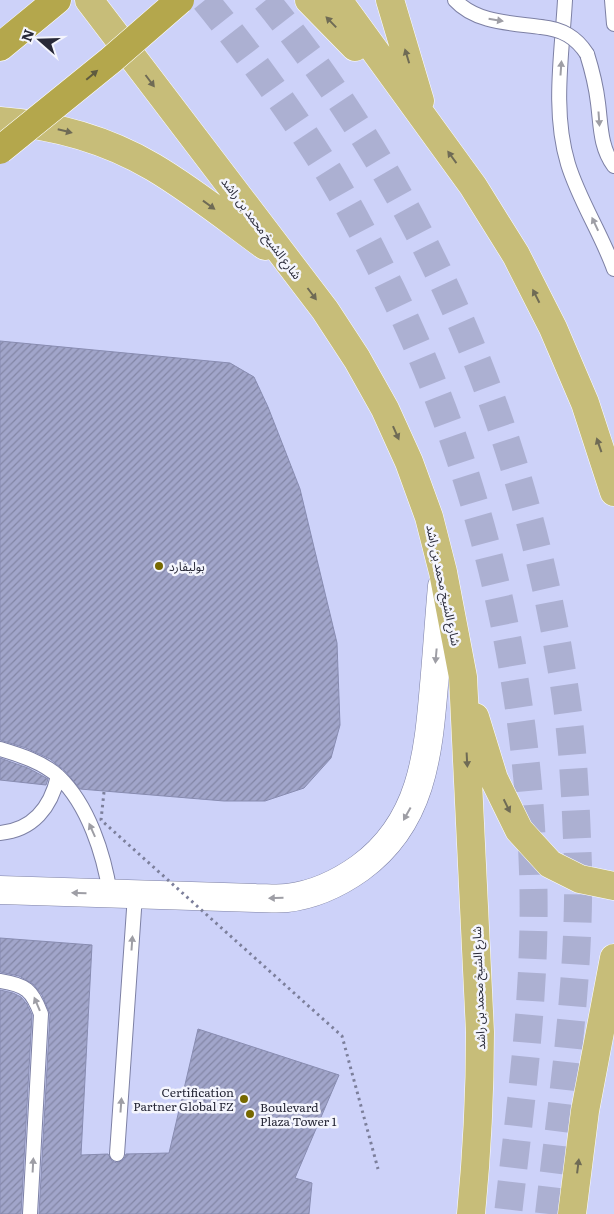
<svg xmlns="http://www.w3.org/2000/svg" width="614" height="1214" font-family="Literata,'Noto Sans Arabic',serif">
  <style>
    .building { fill: url(#building-hatch); stroke: #888cb1 }
    .lines { fill: none; stroke-linecap: round; stroke-linejoin: round }
    .secondary-tunnel { stroke: #acb0d2; stroke-width: 28; stroke-dasharray: 28 14; stroke-linecap: butt }
    .service-casing { stroke: #7d80a4; stroke-width: 16 }
    .minor-casing { stroke: #7d80a4; stroke-width: 29 }
    .primary-casing { stroke: #fff; stroke-width: 29 }
    .trunk-casing { stroke: #fff; stroke-width: 29 }
    .service { stroke: #fff; stroke-width: 14 }
    .minor { stroke: #fff; stroke-width: 28 }
    .primary { stroke: #c7bd79; stroke-width: 28 }
    .trunk { stroke: #b4a74c; stroke-width: 28 }
    .service-bridge-casing { stroke: #7d80a4; stroke-width: 16; stroke-linecap: butt }
    .trunk-bridge-casing { stroke: #fff; stroke-width: 29; stroke-linecap: butt }
    .path-bridge { stroke: #7c7f9b; stroke-width: 3; stroke-dasharray: 2.5 4; stroke-linecap: butt }
    .service-bridge { stroke: #fff; stroke-width: 14 }
    .trunk-bridge { stroke: #b4a74c; stroke-width: 28 }
    .oneway { fill: #9e9ea5 }
    .oneway2 { fill: #6f6b55 }
    .oneway3 { fill: #5f5b3f }
    .poi-dot { fill: #766800; stroke: #f4f5fd; stroke-width: 2 }
    .labels { text-anchor: middle; dominant-baseline: central; stroke-width: 5; stroke-linejoin: round; paint-order: stroke }
    .street-label { font-size: 12px; fill: #272837; stroke: #f4f5fd }
    .poi-label { font-size: 12px; fill: #272837; stroke: #f4f5fd; text-anchor: start }
  </style>
  <defs>
    <pattern id="building-hatch" width="6" height="6" patternUnits="userSpaceOnUse" patternTransform="scale(1.25)"><rect width="6" height="6" fill="#a1a5ca"/><path d="M-1 1l2-2M0 6l6-6M5 7l2-2" fill="none" stroke="#8386a5"/></pattern>
  </defs>
  <rect width="100%" height="100%" fill="#cdd2f9"/>
  <path class="building" d="M0,341L230,363L254,377L268,407L300,489L337,643L340,725L331,758L304,788L265,801H224L80,789L65,771L50,759L26,748L0,740Z
    M0,758L28,768L41,775L48,779L46,785L0,780Z
    M0,938L92,945L81,1155L108,1154L112,1161L117,1163L124,1159L126,1154L169,1153L198,1029L339,1075L295,1178L312,1183L309,1214H39L50,1014L42,995L33,984L19,976L0,972Z
    M0,990L13,993L21,997L27,1004L32,1015L21,1214H0Z"/>
  <g class="lines">
    <path class="secondary-tunnel" d="M205,0C250,55 292,113 330,174C352,211 372,250 391,289C479,470 527,669 533,871C537,986 521,1100 508,1214
      M266,0C430,201 529,442 566,698C574,754 576,810 578,866C580,982 562,1099 549,1214"/>
    <defs>
      <path id="service" d="M455,0C476,23 512,23 541,27
        M565,0C562,54 552,111 568,164C579,200 601,233 614,269
        M612,0L614,24
        M587,54C592,70 596,86 598,103C601,126 600,147 614,166
        M0,749C20,755 43,762 59,777C88,805 104,854 110,894
        M0,833C33,830 51,807 58,776
        M0,981C26,985 32,990 41,1014L30,1214
        M117,1154L135,895"/>
      <path id="minor" d="M0,890L256,898C266,898 277,899 287,898C313,895 339,883 360,868C422,823 428,756 434,685C437,652 439,619 442,586"/>
      <path id="primary" d="M89,0L325,310L357,359L385,409L409,462L429,517L443,572L463,677L480,1032C480,1093 477,1153 471,1214
        M309,0L355,47
        M338,0L473,186L516,255L553,328L585,403L614,492
        M390,0L420,101
        M0,121C53,125 107,140 153,167C192,190 228,219 265,246
        M475,717L494,779L519,830L550,864L580,879L614,886
        M572,1214L585,1111L614,958"/>
      <path id="trunk" d="M0,47L57,0"/>
    </defs>
    <use href="#service" class="service-casing"/>
    <use href="#minor" class="minor-casing"/>
    <use href="#primary" class="primary-casing"/>
    <use href="#trunk" class="trunk-casing"/>
    <use href="#service" class="service"/>
    <use href="#minor" class="minor"/>
    <use href="#primary" class="primary"/>
    <use href="#trunk" class="trunk"/>
    <defs>
      <path id="service-bridge" d="M541,27C562,29 576,37 587,54"/>
      <path id="trunk-bridge" d="M0,150L111,60L180,0"/>
    </defs>
    <use href="#service-bridge" class="service-bridge-casing"/>
    <use href="#trunk-bridge" class="trunk-bridge-casing"/>
    <path class="path-bridge" d="M104,792L101,820L342,1036L378,1169"/>
    <use href="#service-bridge" class="service-bridge"/>
    <use href="#trunk-bridge" class="trunk-bridge"/>
  </g>
  <defs><path id="oneway-solid" d="M-6-.8H1V-3.2L6.5 0L1 3.2V.8H-6Z" transform="scale(1.25)"/></defs>
  <g class="oneway">
    <use href="#oneway-solid" transform="translate(496 20) rotate(9)"/>
    <use href="#oneway-solid" transform="translate(561 68) rotate(-86)"/>
    <use href="#oneway-solid" transform="translate(599 119) rotate(86)"/>
    <use href="#oneway-solid" transform="translate(595 224) rotate(-115)"/>
    <use href="#oneway-solid" transform="translate(436 656) rotate(95)"/>
    <use href="#oneway-solid" transform="translate(407 814) rotate(119)"/>
    <use href="#oneway-solid" transform="translate(92 830) rotate(-114)"/>
    <use href="#oneway-solid" transform="translate(79 893) rotate(-178)"/>
    <use href="#oneway-solid" transform="translate(276 898) rotate(179)"/>
    <use href="#oneway-solid" transform="translate(132 943) rotate(-86)"/>
    <use href="#oneway-solid" transform="translate(37 1004) rotate(-113)"/>
    <use href="#oneway-solid" transform="translate(121 1105) rotate(-86)"/>
    <use href="#oneway-solid" transform="translate(33 1165) rotate(-87)"/>
  </g>
  <g class="oneway2">
    <use href="#oneway-solid" transform="translate(331 22) rotate(-134)"/>
    <use href="#oneway-solid" transform="translate(407 56) rotate(-107)"/>
    <use href="#oneway-solid" transform="translate(150 81) rotate(53)"/>
    <use href="#oneway-solid" transform="translate(65 131) rotate(14)"/>
    <use href="#oneway-solid" transform="translate(452 157) rotate(-126)"/>
    <use href="#oneway-solid" transform="translate(209 205) rotate(36)"/>
    <use href="#oneway-solid" transform="translate(312 294) rotate(53)"/>
    <use href="#oneway-solid" transform="translate(536 296) rotate(-117)"/>
    <use href="#oneway-solid" transform="translate(396 433) rotate(66)"/>
    <use href="#oneway-solid" transform="translate(599 445) rotate(-109)"/>
    <use href="#oneway-solid" transform="translate(467 760) rotate(87)"/>
    <use href="#oneway-solid" transform="translate(507 806) rotate(64)"/>
    <use href="#oneway-solid" transform="translate(578 1166) rotate(-83)"/>
  </g>
  <use class="oneway3" href="#oneway-solid" transform="translate(92 75) rotate(-40)"/>
  <g class="poi-dot">
    <circle cx="159" cy="566" r="5"/>
    <circle cx="244" cy="1099" r="5"/>
    <circle cx="250" cy="1114" r="5"/>
  </g>
  <g class="labels">
    <g class="street-label">
      <text transform="translate(262 228) rotate(53)">شارع الشيخ محمد بن راشد</text>
      <text transform="translate(444 585) rotate(78)">شارع الشيخ محمد بن راشد</text>
      <text transform="translate(478 988) rotate(-92)">شارع الشيخ محمد بن راشد</text>
    </g>
    <g class="poi-label">
      <text x="169" y="566">بوليفارد</text>
      <text x="234" y="1092" text-anchor="end">Certification<tspan x="234" dy="14">Partner Global FZ</tspan></text>
      <text x="260" y="1107">Boulevard<tspan x="260" dy="14">Plaza Tower 1</tspan></text>
    </g>
  </g>
  <g transform="translate(40 40) rotate(290)" stroke="#f4f5fd" stroke-width="4" paint-order="stroke">
  <path d="M0-4L9 19L0 12L-9 19Z" fill="#272837"/>
  <text y="-8" font-size="14" font-weight="bold" text-anchor="middle" fill="#272837">N</text>
  </g>
</svg>
